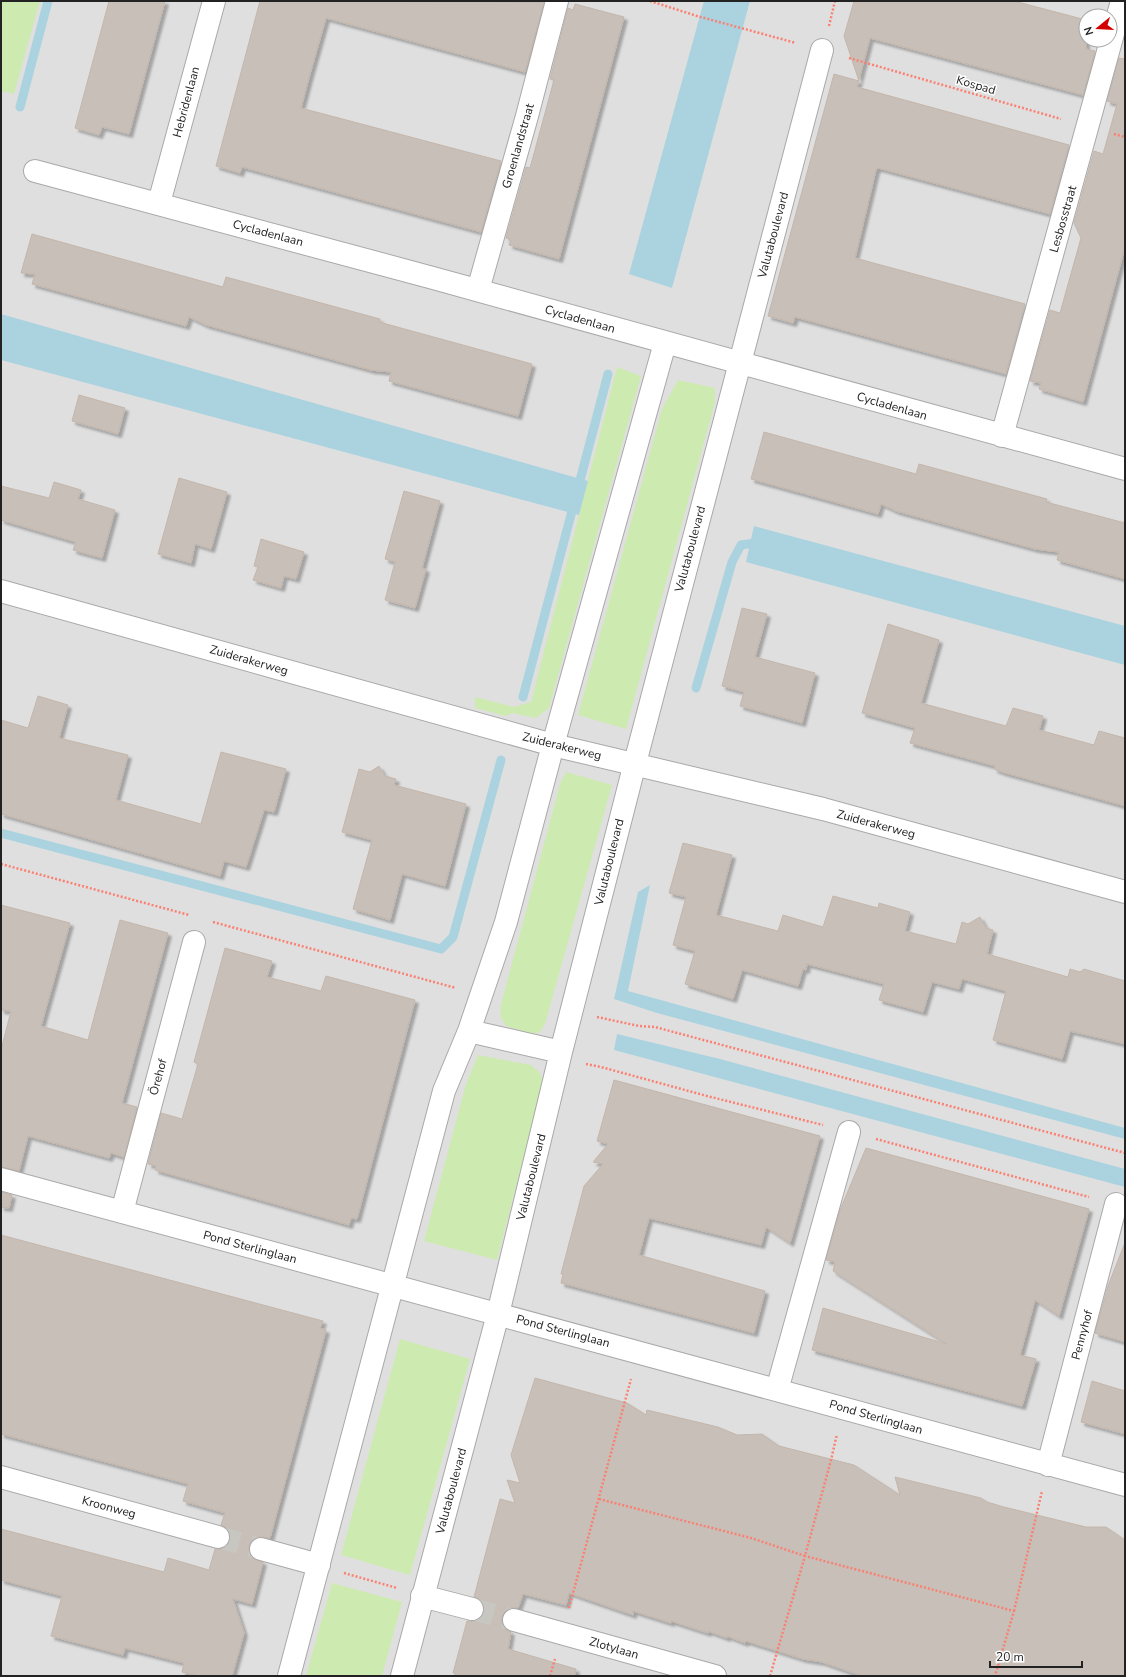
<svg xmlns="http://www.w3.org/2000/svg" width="1126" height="1677" font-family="'Nunito Sans',sans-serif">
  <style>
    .residential { fill: #e0dfdf; fill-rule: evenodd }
    .grass { fill: #cdebb0 }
    .water { fill: #aad3df }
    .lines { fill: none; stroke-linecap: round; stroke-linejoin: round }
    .stream { stroke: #aad3df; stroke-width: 9 }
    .building { fill: #c7bfb8; stroke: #c4b6ab; filter: url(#shadow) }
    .street-tunnel { stroke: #c8c6c1; stroke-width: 22; stroke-dasharray: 22 11; stroke-linecap: butt }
    .street-casing { stroke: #a9a9a9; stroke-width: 24 }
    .path { stroke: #fa8072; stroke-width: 2.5; stroke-dasharray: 2 2; stroke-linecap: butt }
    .street { stroke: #fff; stroke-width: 22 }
    .labels { text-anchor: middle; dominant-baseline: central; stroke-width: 3; stroke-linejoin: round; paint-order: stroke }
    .street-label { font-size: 12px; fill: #222; stroke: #fff }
  </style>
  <defs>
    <filter id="shadow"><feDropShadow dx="3.5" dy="3.5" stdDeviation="1" flood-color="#0004"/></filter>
  </defs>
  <rect width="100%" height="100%" fill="#f2efe9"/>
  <path class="residential" d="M1,1H1125V1676H1ZM1086,16H1110V40H1086Z"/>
  <path class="grass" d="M1,1H40L14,94L1,91Z
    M617,367L641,376L549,708L536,718L512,713L506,716L475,708V697L514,707L531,702Z
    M678,380L715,388V402L626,729L578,715L662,409Z
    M566,772L612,785L545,1024L540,1032L531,1034L506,1026L501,1018L500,1008L560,784Z
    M478,1055L531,1065L540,1073L543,1081L497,1260L424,1241L466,1084Z
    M400,1339L470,1359L410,1575L341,1555Z
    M332,1583L402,1602L382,1676H306Z"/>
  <path class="water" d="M704,1H750L672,288L629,274Z
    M1,314L588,481L579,515L1,360Z
    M754,526L1125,626V665L746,562Z
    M650,885L628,991L1125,1128V1139L657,1013L614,999L638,892Z
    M617,1034L720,1059L1125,1169V1187L614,1050Z"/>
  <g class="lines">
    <path class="stream" d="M20,107L48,1
      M696,688L732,562L741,545L755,543L761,544
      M523,697L608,374
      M1,833L441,949L453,937L501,760"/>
  </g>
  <path class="building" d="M109,1H165L129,134L102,127L99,135L75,128Z
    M260,1L544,2L525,72L326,18L310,74L301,108L501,161L481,232L242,167L240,173L216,166Z
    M854,1H1014L1086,20V49L1095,51L1083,95L870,38L857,87L1069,145L1050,214L878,168L876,170L855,258L1025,304L1006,374L795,317L793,323L768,316L834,74L859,81L844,36Z
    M575,4L624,17L559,259L509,245L511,240L506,238L526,167L530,168L554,80L550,79L568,8L573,10Z
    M1119,58L1125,59V247L1083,402L1039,389L1041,383L1030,381L1050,310L1060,313L1081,238L1074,223L1094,151L1103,154L1117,104L1107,101Z
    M32,234L223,287L226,277L380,319L379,322L532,364L518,416L389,381L391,372L371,370L206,325L189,317L186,326L32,284L35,274L21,273Z
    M79,395L125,408L118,434L72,421Z
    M764,432L916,474L919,464L1047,499L1046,502L1125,523V579L1057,560L1059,552L1035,549L896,511L881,504L878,514L751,479Z
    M179,478L227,492L211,549L195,544L191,563L158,554Z
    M54,482L81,490L78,499L115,510L102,558L73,550L76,542L1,520V486L49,498Z
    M404,491L440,501L422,568L426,569L415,608L385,600L395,562L385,559Z
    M261,539L304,552L296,579L284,576L281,588L253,580L258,567L254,566Z
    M742,608L767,614L755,657L815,673L802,723L740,706L744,692L722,686Z
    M888,624L939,640L921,703L1006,726L1013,708L1043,716L1039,730L1094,745L1099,731L1125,738V806L1002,772L994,769L995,766L910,743L915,728L862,713Z
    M38,696L68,705L59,738L128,755L116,800L201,824L221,752L286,769L274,812L264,810L246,867L224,861L220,876L1,814V720L28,728Z
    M379,766L385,776L396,779L394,785L466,804L445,886L402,874L390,920L353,909L372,840L342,832L359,769L370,772Z
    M683,843L732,855L716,915L778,931L783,915L823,927L833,896L878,908L879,903L910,912L905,931L956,944L962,922L968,924L980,917L986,928L993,930L987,954L1068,977L1070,969L1080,972L1084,969L1125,981V1044L1070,1031L1062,1059L993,1040L1006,991L962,979L959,989L932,982L923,1012L879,1000L884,984L807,964L806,970L803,969L798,986L742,970L733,999L685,984L695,951L673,945L686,897L669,893Z
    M1,905L70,923L41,1026L88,1040L120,920L168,933L122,1103L137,1107L124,1157L111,1153L109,1158L28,1136L19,1171L1,1167V1050L11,1011L1,1010Z
    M225,948L272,961L267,977L321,991L326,976L415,1000L357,1219L351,1218L349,1225L155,1170L156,1166L148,1164L161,1113L182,1119L198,1064L194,1062Z
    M614,1080L820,1136L790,1243L766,1227L761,1245L649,1218L639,1255L765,1291L754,1333L561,1283L563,1274H561L584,1186L603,1164L593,1162L608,1144L597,1141Z
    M866,1148L1089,1209L1059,1316L1035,1300L1020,1355L1036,1359L1022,1406L812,1350L823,1308L947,1344L833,1271L835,1262L826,1260L840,1210Z
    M1,1192L12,1195L9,1208L1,1207Z
    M1,1235L323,1321L320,1328L326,1330L270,1538L257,1537L252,1540L249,1546V1552L252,1557L263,1562L252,1604L233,1599L244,1633L232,1676H198L182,1672L184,1663L125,1648L123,1655L51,1636L62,1596L1,1580V1529L164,1572L168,1558L209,1570L215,1549H221L226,1546L230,1541V1534L227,1529L221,1525L225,1513L183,1501L188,1484L1,1434Z
    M1124,1245L1125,1246V1342L1095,1333L1108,1286Z
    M535,1378L627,1403L646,1415L647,1410L718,1427L737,1435L762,1434L779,1446L854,1465L900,1495L895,1477L981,1498L987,1502L1004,1507L1086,1527H1106L1125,1540V1676H862L822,1662L803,1659L746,1641L745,1643L727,1636V1638L708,1631V1633L671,1621V1623L633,1611V1615L569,1593L566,1605L523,1594L518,1608H511L506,1611L502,1616V1623L505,1629L511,1632L508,1649L576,1669L575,1676H455V1673H453L467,1621H476L481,1617L484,1612V1605L481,1600L474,1597L500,1499L515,1503L507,1480L520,1483L511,1455Z
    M1092,1381L1125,1391V1434L1081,1422Z"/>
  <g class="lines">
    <path class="street-tunnel" d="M218,1537L261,1549
      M472,1609L514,1620"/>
    <defs>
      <path id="street" d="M35,171L433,278L1125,469
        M159,203L214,1
        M478,290L527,116L557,1
        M1002,436L1122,1
        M1,591L553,745L823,809L1125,892
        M469,1031L561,1052
        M1,1179L1125,1485
        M122,1212L194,942
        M777,1390L849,1132
        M1048,1465L1116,1204
        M1,1477L218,1537
        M261,1549L319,1565
        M422,1596L472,1609
        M514,1620L715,1676
        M289,1676L444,1091L469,1031L506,922L553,745L665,343
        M402,1676L498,1314L561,1052L635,763L822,50"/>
    </defs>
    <use href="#street" class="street-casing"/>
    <path class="path" d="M650,1L697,16L796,43
      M829,26L835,1
      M849,58L1061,119
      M1114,134L1125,137
      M1,864L189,915
      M213,922L456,988
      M597,1017L639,1026L655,1027L1125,1153
      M586,1064L601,1067L707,1096L823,1125
      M876,1139L1089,1197
      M599,1499L751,1538L805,1556L831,1460L837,1434
      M344,1573L397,1588
      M569,1608L631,1379
      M1014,1611L1042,1491
      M550,1676L555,1659
      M770,1676L805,1556L1014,1611L995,1676"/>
    <use href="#street" class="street"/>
  </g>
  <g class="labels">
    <g class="street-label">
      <text transform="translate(976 85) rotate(16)">Kospad</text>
      <text transform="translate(186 102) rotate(-75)">Hebridenlaan</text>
      <text transform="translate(518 146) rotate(-74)">Groenlandstraat</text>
      <text transform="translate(1063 219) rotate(-74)">Lesbosstraat</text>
      <text transform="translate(268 233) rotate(15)">Cycladenlaan</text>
      <text transform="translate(773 235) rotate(-75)">Valutaboulevard</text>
      <text transform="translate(580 319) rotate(16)">Cycladenlaan</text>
      <text transform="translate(892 406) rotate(16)">Cycladenlaan</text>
      <text transform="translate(690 549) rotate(-75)">Valutaboulevard</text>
      <text transform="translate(249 660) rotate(16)">Zuiderakerweg</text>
      <text transform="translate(562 746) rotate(14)">Zuiderakerweg</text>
      <text transform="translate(876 824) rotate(15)">Zuiderakerweg</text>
      <text transform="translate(609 862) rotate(-76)">Valutaboulevard</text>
      <text transform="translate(158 1077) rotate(-75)">Örehof</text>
      <text transform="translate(531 1177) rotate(-76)">Valutaboulevard</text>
      <text transform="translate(250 1247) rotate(15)">Pond Sterlinglaan</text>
      <text transform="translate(563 1331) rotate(15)">Pond Sterlinglaan</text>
      <text transform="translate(1082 1335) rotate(-75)">Pennyhof</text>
      <text transform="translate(876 1417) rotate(16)">Pond Sterlinglaan</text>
      <text transform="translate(451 1491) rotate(-75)">Valutaboulevard</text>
      <text transform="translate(109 1507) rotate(15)">Kroonweg</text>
      <text transform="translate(614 1648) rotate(16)">Zlotylaan</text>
    </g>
  </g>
  <rect width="1126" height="1677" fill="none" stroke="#222222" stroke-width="4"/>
  <g transform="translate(1098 28) rotate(252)"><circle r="19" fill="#ffffff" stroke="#a7a7a7"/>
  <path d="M0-3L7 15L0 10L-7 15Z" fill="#d40000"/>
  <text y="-6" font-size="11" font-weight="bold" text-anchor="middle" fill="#222222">N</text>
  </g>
  <path d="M990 1661v6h92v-6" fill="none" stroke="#222222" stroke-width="2"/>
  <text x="996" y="1661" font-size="12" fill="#222222" stroke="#ffffff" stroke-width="3" paint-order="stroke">20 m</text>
</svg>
